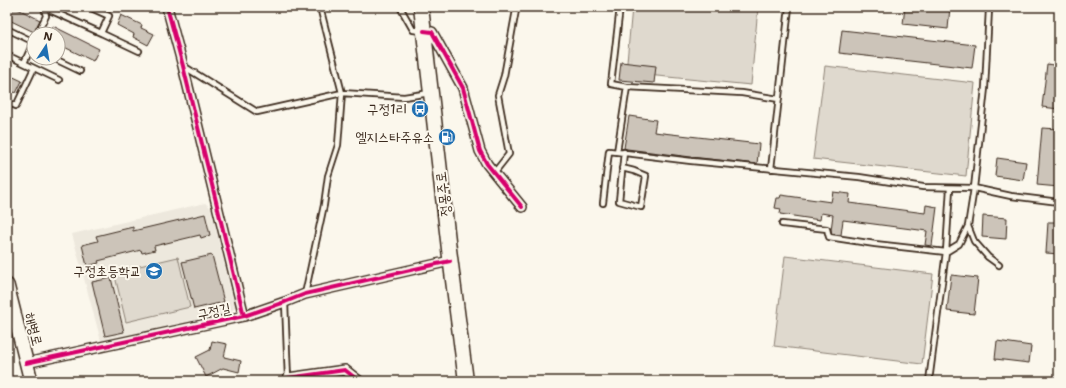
<svg xmlns="http://www.w3.org/2000/svg" width="1066" height="388" font-family="'Shantell Sans','Poor Story',sans-serif">
  <style>
    .built { fill: #ede8dd }
    .green { fill: #dfd9ce; stroke: #8d8276 }
    .building { fill: #ccc4b9; stroke: #3b2a1e }
    .lines { fill: none; stroke-linecap: round; stroke-linejoin: round }
    .lane-casing { stroke: #3b2a1e; stroke-width: 8 }
    .street-casing { stroke: #3b2a1e; stroke-width: 12 }
    .secondary-casing { stroke: #3b2a1e; stroke-width: 16 }
    .primary-casing { stroke: #3b2a1e; stroke-width: 17 }
    .lane { stroke: #fbf7ec; stroke-width: 4.5 }
    .street { stroke: #fbf7ec; stroke-width: 9 }
    .secondary { stroke: #fbf7ec; stroke-width: 13 }
    .primary { stroke: #fbf7ec; stroke-width: 14 }
    .cycleway-casing { stroke: #fbf7ec; stroke-width: 6 }
    .cycleway { stroke: #d6006c; stroke-width: 4 }
    .labels { text-anchor: middle; dominant-baseline: central; stroke-width: 4; stroke-linejoin: round; paint-order: stroke }
    .poi-label { font-size: 14px; fill: #3b2a1e; stroke: #fbf7ec; text-anchor: end }
    .street-label { font-size: 14px; fill: #3b2a1e; stroke: #fbf7ec }
  </style>
  <rect width="100%" height="100%" fill="#fbf7ec"/>
  <filter id="ink" filterUnits="userSpaceOnUse"><feTurbulence type="fractalNoise" baseFrequency=".025" numOctaves="2"/><feDisplacementMap in="SourceGraphic" scale="8" xChannelSelector="R" yChannelSelector="G"/><feConvolveMatrix kernelMatrix="1 2 1 2 8 2 1 2 1" color-interpolation-filters="sRGB"/></filter>
  <g filter="url(#ink)">
    <path class="built" d="M205,203L211,208L235,308L230,312L101,341L72,234Z"/>
    <path class="green" d="M632,7H758L751,85L626,73Z
      M825,66L975,83L966,176L813,159Z
      M785,256L933,274L922,364L774,346Z
      M178,257L190,307L126,322L114,272Z"/>
    <path class="building" d="M7,7H14L40,20L34,32L7,19Z
      M905,7H950L948,29L903,24Z
      M121,15L142,25L141,28L154,34L148,45L133,37L134,34L117,25Z
      M53,26L99,49L93,61L58,44V34H49Z
      M842,30L975,45L972,68L839,53Z
      M621,62L656,66L654,83L619,80Z
      M1047,64L1059,66V109L1042,107Z
      M7,74L22,81L16,93L7,89Z
      M629,116L656,120L654,132L759,144L757,164L691,157L627,149L624,148Z
      M1042,128L1059,129V187L1037,185Z
      M997,158L1026,162L1023,180L995,176Z
      M833,192L850,194L849,203L925,213L926,205L937,207L932,246L925,245L927,231L843,220L841,235L832,234L831,230L833,215L821,213L820,220L780,214L781,209L775,208L777,198H780L781,195L831,202Z
      M205,214L210,235L201,238L200,235L154,246L155,250L142,253L141,250L98,261L99,263L87,266L82,245L98,241L96,236L133,227V231Z
      M983,216L1007,218L1006,239L982,237Z
      M1048,222H1059V254L1046,253Z
      M212,255L224,302L194,309L182,262Z
      M951,275L978,278L974,314L947,311Z
      M111,278L124,332L105,336L92,282Z
      M212,341L227,344L224,357L241,361L239,372L223,368L206,377L196,357L210,350Z
      M997,341L1031,346L1029,363L995,359Z"/>
    <g class="lines">
      <defs>
        <path id="lane" d="M43,7L101,33
          M89,7L109,16L101,33L139,51
          M400,7L413,30L422,31
          M620,7L611,84L627,87L742,93L779,99
          M7,29L34,42
          M37,34L46,16L44,7
          M7,55L59,80
          M53,58L80,71
          M24,63L34,41
          M185,67L257,112L342,93L404,97L430,93
          M7,102L16,106L34,68
          M617,152L627,87
          M622,168L634,171L646,176L641,207L619,201L624,152
          M771,169L789,7
          M494,173L509,154L498,95L504,76L516,10L515,7
          M603,203L609,151L691,161L859,177L923,187L974,188L1011,196L1059,202
          M782,224L827,229L829,237L875,244L946,252L950,188
          M968,226L974,241L988,257L999,265
          M305,294L324,205L328,176L338,145L342,93L320,7
          M285,302L288,379
          M929,381L946,252L959,244L968,226L974,188L985,88L989,9L988,7"/>
        <path id="street" d="M167,7L183,66L244,316
          M424,31L432,32L463,88L480,151L487,164L522,207
          M26,363L244,316L285,302L305,294L450,261
          M288,378L345,370L359,381"/>
        <path id="secondary" d="M7,285L31,381"/>
        <path id="primary" d="M421,7L449,249L466,381"/>
      </defs>
      <use href="#lane" class="lane-casing"/>
      <use href="#street" class="street-casing"/>
      <use href="#secondary" class="secondary-casing"/>
      <use href="#primary" class="primary-casing"/>
      <use href="#lane" class="lane"/>
      <use href="#street" class="street"/>
      <use href="#secondary" class="secondary"/>
      <use href="#primary" class="primary"/>
      <defs>
        <path id="cycleway" d="M167,7L183,66L244,316
          M424,31L432,32L463,88L480,151L487,164L522,207
          M26,363L244,316L285,302L305,294L450,261
          M288,378L345,370L359,381"/>
      </defs>
      <use href="#cycleway" class="cycleway-casing"/>
      <use href="#cycleway" class="cycleway"/>
    </g>
  </g>
  <defs>
    <symbol id="bus-disc" viewBox="-11 -11 22 22"><circle r="9.5" fill="#1f6fb2" stroke="#fbf7ec"/><path d="M-5-6H5V4H4V6H2V4H-2V6H-4V4H-5ZM-3.5-4V0h7V-4ZM-3.5 1.2v1.5H-2V1.2ZM2 1.2v1.5H3.5V1.2Z" fill="#fff"/></symbol>
    <symbol id="fuel-disc" viewBox="-11 -11 22 22"><circle r="9.5" fill="#1f6fb2" stroke="#fbf7ec"/><path d="M-5.5-6h7V0h2V4h1.3V-2.5L3-4.5l.8-.8L6-3V5H2.5V1h-1V6h-7ZM-4.2-4.7v3.2H.2V-4.7Z" fill="#fff"/></symbol>
    <symbol id="school-disc" viewBox="-11 -11 22 22"><circle r="9.5" fill="#1f6fb2" stroke="#fbf7ec"/><path d="M0-5L7-2L0 1L-7-2ZM-4 1L0 2.5L4 1V4Q0 6-4 4Z" fill="#fff"/></symbol>
  </defs>
  <g fill-rule="evenodd">
    <use href="#bus-disc" x="410" y="99" width="20" height="20"/>
    <use href="#fuel-disc" x="437" y="127" width="20" height="20"/>
    <use href="#school-disc" x="144" y="261" width="20" height="20"/>
  </g>
  <g class="labels">
    <g class="poi-label">
      <text x="407" y="109">구정1리</text>
      <text x="434" y="137">엘지스타주유소</text>
      <text x="141" y="271">구정초등학교</text>
    </g>
    <g class="street-label">
      <text transform="translate(443 194) rotate(-97)">정몽주로</text>
      <text transform="translate(214 311) rotate(-12)">구정길</text>
      <text transform="translate(34 329) rotate(76)">해병로</text>
    </g>
  </g>
  <rect width="1066" height="388" fill="none" stroke="#fbf7ec" stroke-width="24"/>
  <rect x="12" y="12" width="1042" height="364" fill="none" stroke="#3b2a1e" stroke-width="1.5" filter="url(#ink)"/>
  <g transform="translate(46 46) rotate(12)"><circle r="19" fill="#fbf7ec" stroke="#aea59a"/>
  <path d="M0-3L7 15L0 10L-7 15Z" fill="#1f6fb2"/>
  <text y="-6" font-size="11" font-weight="bold" text-anchor="middle" fill="#3b2a1e">N</text>
  </g>
</svg>
